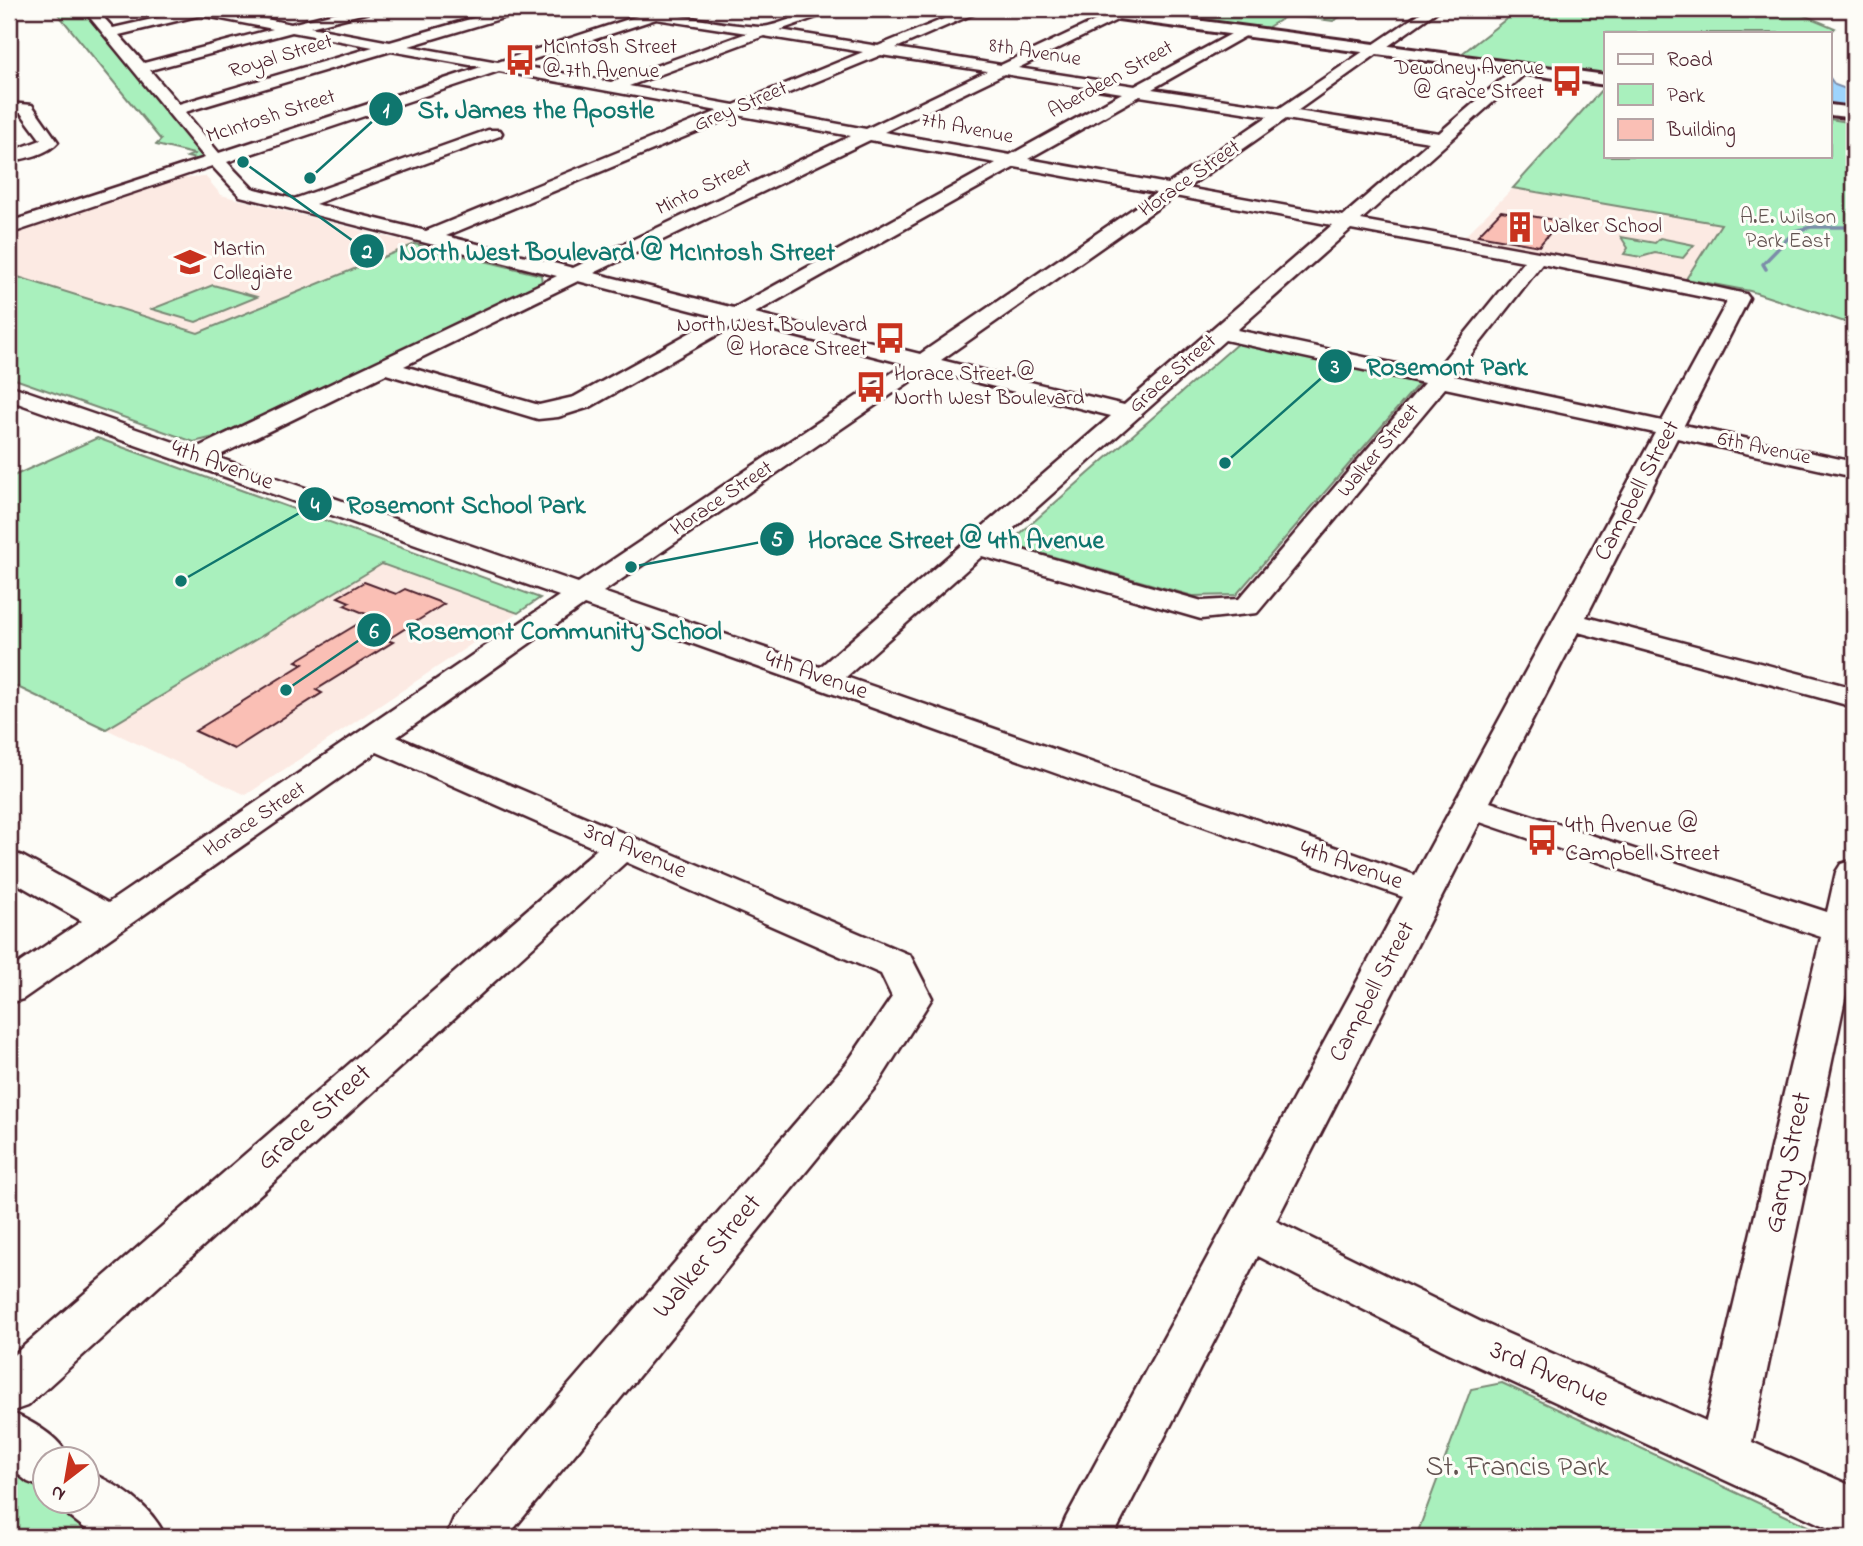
<svg xmlns="http://www.w3.org/2000/svg" width="1863" height="1546" font-family="'Indie Flower',sans-serif">
  <style>
    .built { fill: #fceae3 }
    .green { fill: #a9f0bd; stroke: #7a8874; stroke-width: 2 }
    .water { fill: #9ed4fd; stroke: #7c8ca9; stroke-width: 2 }
    .lines { fill: none; stroke-linecap: round; stroke-linejoin: round }
    .stream { stroke: #7c8ca9; stroke-width: 3.5 }
    .building { fill: #fabfb5; stroke: #4a1f2b; stroke-width: 2 }
    .minor-casing { stroke: #4a1f2b; stroke-width: 5 }
    .major-casing { stroke: #4a1f2b; stroke-width: 6 }
    .minor { fill: #fdfcf7; fill-rule: evenodd }
    .major { fill: #fdfcf7; fill-rule: evenodd }
    .labels { text-anchor: middle; dominant-baseline: central; stroke-width: 6; stroke-linejoin: round; paint-order: stroke }
    .far-poi-label { font-size: 21px; fill: #4a1f2b; stroke: #fdfcf7; text-anchor: start }
    .far-street-label { font-size: 21px; fill: #4a1f2b; stroke: #fdfcf7 }
    .far-park-label { font-size: 21px; fill: #625350; stroke: #fdfcf7 }
    .street-label { font-size: 24px; fill: #4a1f2b; stroke: #fdfcf7 }
    .poi-label { font-size: 24px; fill: #4a1f2b; stroke: #fdfcf7; text-anchor: start }
    .near-street-label { font-size: 28px; fill: #4a1f2b; stroke: #fdfcf7 }
    .near-park-label { font-size: 28px; fill: #625350; stroke: #fdfcf7 }
    .leader { fill: none; stroke: #0f766e; stroke-width: 2.5 }
    .callout-dot { fill: #0f766e; stroke: #fdfcf7; stroke-width: 2.5 }
    .mark-label { font-size: 21px; text-anchor: middle; font-weight: bold; fill: #fff }
    .callout-label { font-size: 26px; text-anchor: middle; font-weight: bold; fill: #0f766e; stroke: #fdfcf7; stroke-width: 6; stroke-linejoin: round; paint-order: stroke }
  </style>
  <rect width="100%" height="100%" fill="#fdfcf7"/>
  <filter id="ink" filterUnits="userSpaceOnUse"><feTurbulence type="fractalNoise" baseFrequency=".0143" numOctaves="2"/><feDisplacementMap in="SourceGraphic" scale="14" xChannelSelector="R" yChannelSelector="G"/><feConvolveMatrix kernelMatrix="1 2 1 2 8 2 1 2 1" color-interpolation-filters="sRGB"/></filter>
  <g filter="url(#ink)">
    <path class="built" d="M205,176L221,195L415,244L198,334L16,276L9,279V233L173,179Z
      M1513,188L1722,224L1686,279L1464,237Z
      M382,564L518,613L246,795L106,729Z"/>
    <path class="green" d="M54,9H81L206,157L199,160L187,157L194,154L156,145L161,140Z
      M1120,9H1353L1333,21L1288,15L1265,29Z
      M1468,9H1789L1835,28L1830,33H1606V75L1460,55L1510,16Z
      M1603,88L1606,89V156H1830V119L1854,123V325L1750,291L1686,279L1721,224L1513,188Z
      M1621,237L1655,243L1660,238L1694,245L1683,258L1655,253L1641,257L1624,254L1628,248Z
      M415,244L541,275L542,283L218,436L194,442L9,377V279L15,276L198,333Z
      M213,285L257,297L196,322L152,309Z
      M1238,343L1420,382L1236,595L1193,596L1008,544Z
      M97,438L540,598L518,613L382,564L106,729L9,683V478Z
      M1502,1383L1831,1537H1416L1471,1389Z
      M9,1436L45,1465L46,1500H88V1498L138,1537H9Z"/>
    <path class="water" d="M1830,78L1835,85L1854,92V116L1849,110L1830,104Z"/>
    <g class="lines">
      <path class="stream" d="M1766,269L1763,264L1795,231L1811,227H1854"/>
    </g>
    <path class="building" d="M1501,211L1560,221L1539,246L1478,235Z
      M364,582L396,594L405,589L444,604L387,640L393,642L316,690L322,693L234,749L195,731L303,664L296,661L371,616L344,605L350,602L338,597Z"/>
    <g class="lines">
      <defs>
        <path id="minor" d="M83,9H96L113,28L183,12L181,9H217L291,24L350,9H370L369,12L310,27L390,42L505,9H524L523,12L409,46L498,62L638,16L613,12L612,9C662,9 709,24 759,27C777,28 806,9 832,9L831,12L780,30L878,46L968,9H985L896,48L1001,65L1118,10L1125,14L1123,17L1018,68L1135,86L1244,27L1251,31L1249,34L1152,89L1280,108L1426,9H1440L1297,111L1439,133L1517,66H1527L1529,69L1527,72L1361,220L1637,270L1746,294L1749,298L1684,425L1854,462V477L1677,438L1586,617L1854,688V707L1578,632L1490,802L1827,912L1836,872L1841,864L1854,860V956L1752,1442L1854,1487V1537L1835,1531L1447,1352L1258,1256L1113,1537H1058L1066,1518L1403,897L584,605L397,737L910,955L932,998L877,1085L507,1537H446L454,1518L847,1063L892,997L881,974L626,862L27,1406L10,1412C31,1421 60,1437 69,1458H46V1489L28,1482L9,1467V1359L597,849L377,752L23,999L9,1003V970L82,921L9,879V852L22,856L108,903L559,596L9,400V385L194,449L557,276L240,196L212,166L9,234V222L205,158ZM201,15L273,29L144,63L119,35ZM656,19L747,33L611,82L516,65ZM292,32L373,47L179,104L150,70ZM764,36L863,52L734,105L629,86ZM391,51L481,67L219,153L185,112ZM881,55L987,71L866,129L752,108ZM499,71L718,111L426,231L315,204L500,136L502,133L500,130H488L294,199L252,188L227,162ZM1004,74L1122,93L1010,155L884,132ZM1140,96L1268,116L1168,184L1028,159ZM737,115L851,136L573,268L446,236ZM1286,119L1429,142L1343,216L1187,188ZM870,140L996,163L734,308L594,273ZM1015,167L1156,193L920,354L755,313ZM1175,196L1332,225L1124,405L941,360ZM1351,229L1524,261L1434,372L1237,330ZM1542,264L1727,302L1662,421L1454,376ZM578,281L718,317L574,397L539,405L404,366ZM740,322L905,364L578,583L216,457L386,374L538,419L558,417L590,407ZM1225,340L1424,383L1239,599L1202,601L997,543ZM927,370L1111,416L820,667L603,592ZM1445,388L1655,433L1415,875L846,677L982,556L1201,619L1257,613ZM1480,822L1821,937L1706,1421L1481,1322L1276,1221Z
          M9,103L32,105L58,142C47,155 25,158 9,162V152L41,140L21,113H9Z
          M88,1472C118,1484 153,1507 165,1537H96L69,1516L63,1500H88Z"/>
        <path id="major" d="M1073,9H1113L1606,75V85L1081,14Z
          M1830,105L1854,108V118L1830,115Z"/>
      </defs>
      <use href="#minor" class="minor-casing"/>
      <use href="#major" class="major-casing"/>
      <use href="#minor" class="minor"/>
      <use href="#major" class="major"/>
    </g>
  </g>
  <defs>
    <symbol id="bus-bare" viewBox="-9 -9 18 18"><path d="M-5-6H5V4H4V6H2V4H-2V6H-4V4H-5ZM-3.5-4V0h7V-4ZM-3.5 1.2v1.5H-2V1.2ZM2 1.2v1.5H3.5V1.2Z" fill="#c8321e" stroke="#fdfcf7" stroke-width="2.5" paint-order="stroke"/></symbol>
    <symbol id="building-bare" viewBox="-9 -9 18 18"><path d="M-4-6H4V6H1V3H-1V6H-4ZM-2.5-4.3h1.7v1.8h-1.7ZM.8-4.3h1.7v1.8H.8ZM-2.5-1h1.7V.8h-1.7ZM.8-1h1.7V.8H.8Z" fill="#c8321e" stroke="#fdfcf7" stroke-width="2.5" paint-order="stroke"/></symbol>
    <symbol id="school-bare" viewBox="-9 -9 18 18"><path d="M0-5L7-2L0 1L-7-2ZM-4 1L0 2.5L4 1V4Q0 6-4 4Z" fill="#c8321e" stroke="#fdfcf7" stroke-width="2.5" paint-order="stroke"/></symbol>
  </defs>
  <g fill-rule="evenodd">
    <use href="#bus-bare" x="498" y="38" width="44" height="44"/>
    <use href="#bus-bare" x="1545" y="59" width="44" height="44"/>
    <use href="#building-bare" x="1498" y="205" width="44" height="44"/>
    <use href="#school-bare" x="168" y="240" width="44" height="44"/>
    <use href="#bus-bare" x="868" y="316" width="44" height="44"/>
    <use href="#bus-bare" x="849" y="365" width="44" height="44"/>
    <use href="#bus-bare" x="1520" y="818" width="44" height="44"/>
  </g>
  <g class="labels">
    <g class="far-poi-label">
      <text x="543" y="48">McIntosh Street<tspan x="543" dy="24">@ 7th Avenue</tspan></text>
      <text x="1544" y="69" text-anchor="end">Dewdney Avenue<tspan x="1544" dy="24">@ Grace Street</tspan></text>
      <text x="1543" y="227">Walker School</text>
      <text x="213" y="250">Martin<tspan x="213" dy="24">Collegiate</tspan></text>
      <text x="867" y="326" text-anchor="end">North West Boulevard<tspan x="867" dy="24">@ Horace Street</tspan></text>
      <text x="894" y="375">Horace Street @<tspan x="894" dy="24">North West Boulevard</tspan></text>
    </g>
    <g class="far-street-label">
      <text transform="translate(1035 53) rotate(9)">8th Avenue</text>
      <text transform="translate(281 57) rotate(-17)">Royal Street</text>
      <text transform="translate(1111 80) rotate(-29)">Aberdeen Street</text>
      <text transform="translate(741 107) rotate(-23)">Grey Street</text>
      <text transform="translate(271 117) rotate(-18)">McIntosh Street</text>
      <text transform="translate(967 129) rotate(11)">7th Avenue</text>
      <text transform="translate(1190 179) rotate(-35)">Horace Street</text>
      <text transform="translate(704 188) rotate(-26)">Minto Street</text>
      <text transform="translate(1173 374) rotate(-41)">Grace Street</text>
      <text transform="translate(1764 449) rotate(12)">6th Avenue</text>
      <text transform="translate(1379 451) rotate(-50)">Walker Street</text>
      <text transform="translate(722 499) rotate(-34)">Horace Street</text>
      <text transform="translate(255 820) rotate(-34)">Horace Street</text>
    </g>
    <g class="far-park-label">
      <text x="1788" y="218">A.E. Wilson<tspan x="1788" dy="24">Park East</tspan></text>
    </g>
    <g class="street-label">
      <text transform="translate(222 466) rotate(20)">4th Avenue</text>
      <text transform="translate(1638 491) rotate(-62)">Campbell Street</text>
      <text transform="translate(816 676) rotate(19)">4th Avenue</text>
      <text transform="translate(635 852) rotate(23)">3rd Avenue</text>
      <text transform="translate(1351 866) rotate(19)">4th Avenue</text>
      <text transform="translate(1373 992) rotate(-62)">Campbell Street</text>
    </g>
    <g class="poi-label">
      <text x="1565" y="826">4th Avenue @<tspan x="1565" dy="28">Campbell Street</tspan></text>
    </g>
    <g class="near-street-label">
      <text transform="translate(315 1118) rotate(-42)">Grace Street</text>
      <text transform="translate(1789 1163) rotate(-78)">Garry Street</text>
      <text transform="translate(708 1257) rotate(-50)">Walker Street</text>
      <text transform="translate(1549 1375) rotate(24)">3rd Avenue</text>
    </g>
    <g class="near-park-label">
      <text x="1517" y="1468">St. Francis Park</text>
    </g>
  </g>
  <path class="leader" d="M310 178L386 109M243 162L367 251M1225 463L1335 366M181 581L315 504M631 567L777 539M286 690L374 630"/>
  <g class="callout-dot">
    <circle cx="310" cy="178" r="7"/>
    <circle cx="243" cy="162" r="7"/>
    <circle cx="1225" cy="463" r="7"/>
    <circle cx="181" cy="581" r="7"/>
    <circle cx="631" cy="567" r="7"/>
    <circle cx="286" cy="690" r="7"/>
    <circle cx="386" cy="109" r="18"/>
    <circle cx="367" cy="251" r="18"/>
    <circle cx="1335" cy="366" r="18"/>
    <circle cx="315" cy="504" r="18"/>
    <circle cx="777" cy="539" r="18"/>
    <circle cx="374" cy="630" r="18"/>
  </g>
  <g class="mark-label">
    <text x="386" y="117">1</text>
    <text x="367" y="258">2</text>
    <text x="1335" y="373">3</text>
    <text x="315" y="512">4</text>
    <text x="777" y="546">5</text>
    <text x="374" y="638">6</text>
  </g>
  <g class="callout-label">
    <text x="536" y="118">St. James the Apostle</text>
    <text x="617" y="260">North West Boulevard @ McIntosh Street</text>
    <text x="1447" y="375">Rosemont Park</text>
    <text x="466" y="513">Rosemont School Park</text>
    <text x="956" y="548">Horace Street @ 4th Avenue</text>
    <text x="564" y="639">Rosemont Community School</text>
  </g>
  <rect width="1863" height="1546" fill="none" stroke="#fdfcf7" stroke-width="35"/>
  <rect x="18" y="18" width="1828" height="1511" fill="none" stroke="#4a1f2b" stroke-width="2.5" filter="url(#ink)"/>
  <rect x="1604" y="32" width="228" height="126" fill="#fdfcf7" stroke="#b5a4a5" stroke-width="2"/>
  <rect x="1618" y="54" width="35" height="10" fill="#fdfcf7" stroke="#b5a4a5" stroke-width="2"/>
  <text x="1667" y="66" font-size="21" fill="#4a1f2b">Road</text>
  <rect x="1618" y="84" width="35" height="21" fill="#a9f0bd" stroke="#b5a4a5" stroke-width="2"/>
  <text x="1667" y="102" font-size="21" fill="#4a1f2b">Park</text>
  <rect x="1618" y="119" width="35" height="21" fill="#fabfb5" stroke="#b5a4a5" stroke-width="2"/>
  <text x="1667" y="136" font-size="21" fill="#4a1f2b">Building</text>
  <g transform="translate(66 1480) rotate(211)"><circle r="33" fill="#fdfcf7" stroke="#b5a4a5" stroke-width="2"/>
  <path d="M0-5L12 26L0 18L-12 26Z" fill="#c8321e"/>
  <text y="-10" font-size="19" font-weight="bold" text-anchor="middle" fill="#4a1f2b">N</text>
  </g>
</svg>
